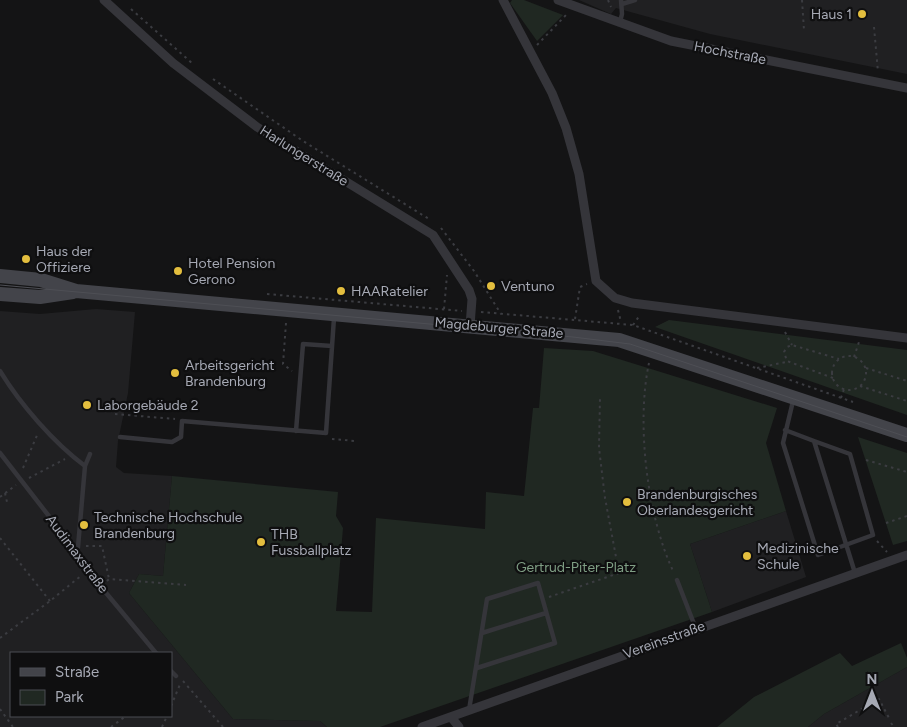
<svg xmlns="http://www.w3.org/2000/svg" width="907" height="727" font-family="Figtree,sans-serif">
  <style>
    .built { fill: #202022; fill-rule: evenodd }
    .green { fill: #202822 }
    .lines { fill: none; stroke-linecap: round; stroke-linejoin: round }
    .path { stroke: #3b3c41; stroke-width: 2; stroke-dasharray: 2.5 4; stroke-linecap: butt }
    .lane { stroke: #35353a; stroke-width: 4.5 }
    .street { stroke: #35353a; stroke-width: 9 }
    .secondary { stroke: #43444a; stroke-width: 14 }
    .tram { stroke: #4e4f55; stroke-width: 1 }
    .poi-dot { fill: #e3be3e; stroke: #0f0f10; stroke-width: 2 }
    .labels { text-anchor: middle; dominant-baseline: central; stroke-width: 4.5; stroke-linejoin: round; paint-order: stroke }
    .poi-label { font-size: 14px; fill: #a6a9b4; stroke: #0f0f10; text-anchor: start }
    .street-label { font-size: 14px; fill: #a6a9b4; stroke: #0f0f10 }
    .park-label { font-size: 14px; fill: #7f9e84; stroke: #0f0f10 }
  </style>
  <rect width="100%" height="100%" fill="#141415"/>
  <path class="built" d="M579,0H907V74L710,34L616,8L611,14Z
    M96,309L135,312L128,393L118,441L116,467L124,473L172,476L163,576L139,574L129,593L233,719L320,721L327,727H0V311L40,314ZM11,653H171V716H11Z
    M786,511L806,577L712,612L690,544Z
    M907,667V727H808L824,714Z"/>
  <path class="green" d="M512,0H524L563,15L537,41L510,3Z
    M669,320L907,350V415L655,327Z
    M544,348L593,351L777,408L766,443L786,511L690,544L712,612L380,727H327L320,721L233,719L129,593L139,574L163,576L172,476L338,492L336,516L343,528L336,611L372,612L376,518L485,529L486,492L524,496L533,408H539Z
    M858,437L907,453V541L893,545Z
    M901,643L907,658V667L824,714L808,727H717L754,697L840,653L852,666Z"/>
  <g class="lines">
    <path class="path" d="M608,0L611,7
      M802,0L804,30
      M131,9L193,64
      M874,27L878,72
      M537,45L567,14
      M213,79L303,141L429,219
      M441,228L474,271L501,314
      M267,294L462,311
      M444,309L447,275
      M618,310L621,322
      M481,312L633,325L853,402
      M575,319L580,287L587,284
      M286,323L283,364L292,371
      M633,325L640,315
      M785,332L792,345
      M832 373a17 17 0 1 1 34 0a17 17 0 1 1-34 0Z
      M854,357L859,342
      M649,363C636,423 647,517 674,573
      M757,368L786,362
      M866,368L907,381
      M833,378L787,361L784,352L787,347L792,345L839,359
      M860,386L907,401
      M841,398L844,389
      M115,414L175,419
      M332,439L355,441
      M866,460L907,472
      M23,468L38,433
      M29,478L65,459
      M5,493L7,502
      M0,497L16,485
      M886,523L907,516
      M0,538L50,601
      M877,541L887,552
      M86,546H102L109,579
      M107,581L109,579L186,585
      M549,597L619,573L605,498L599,448L600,397
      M0,638L50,601L82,575
      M183,681L223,727
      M171,706L181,682
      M0,709L13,727
      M891,723L894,727
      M111,727L126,716
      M162,727L167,716
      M838,727L836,724L879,699L890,720"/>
    <path class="lane" d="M622,4L635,0
      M620,22L622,14L621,0
      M0,371C20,404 54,443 85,466L78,547L76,551
      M793,401L783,443L818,555L873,535L850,454L814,441
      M785,430L814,441L855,573
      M296,431L303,344L332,346
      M120,437L172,442L181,437L182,421L326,433L334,318
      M0,453L76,551L87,570L156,653
      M85,466L90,454
      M677,580L696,629
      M482,633L546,613
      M171,671L176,676
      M469,710L487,599L538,583L555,643L477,668"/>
    <path class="street" d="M104,0L173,63L257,127L433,235L469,290L472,299L470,326
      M503,0L552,93L566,128L579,174L596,281L615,298L632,303L907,338
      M558,0L671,41L907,88
      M451,717L459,727
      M422,727L907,555"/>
    <path class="secondary" d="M0,276L41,280L76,291L619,340L907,435
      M0,294L40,297L73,292"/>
    <path class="tram" d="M0,285L573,337L630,344L907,437"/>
  </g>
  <g class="poi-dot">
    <circle cx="862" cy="14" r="5"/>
    <circle cx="26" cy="259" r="5"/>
    <circle cx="178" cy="271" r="5"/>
    <circle cx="491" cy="286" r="5"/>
    <circle cx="341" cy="291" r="5"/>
    <circle cx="175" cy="373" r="5"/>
    <circle cx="87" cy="405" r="5"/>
    <circle cx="627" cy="502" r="5"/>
    <circle cx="84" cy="525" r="5"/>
    <circle cx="261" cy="542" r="5"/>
    <circle cx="747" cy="556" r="5"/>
  </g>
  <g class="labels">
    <g class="poi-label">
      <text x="852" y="14" text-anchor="end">Haus 1</text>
      <text x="36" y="251">Haus der<tspan x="36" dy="16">Offiziere</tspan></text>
      <text x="188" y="263">Hotel Pension<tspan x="188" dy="16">Gerono</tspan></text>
      <text x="501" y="286">Ventuno</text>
      <text x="351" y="291">HAARatelier</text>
      <text x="185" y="365">Arbeitsgericht<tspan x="185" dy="16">Brandenburg</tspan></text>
      <text x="97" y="405">Laborgebäude 2</text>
      <text x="637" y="494">Brandenburgisches<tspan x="637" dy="16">Oberlandesgericht</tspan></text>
      <text x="94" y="517">Technische Hochschule<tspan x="94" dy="16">Brandenburg</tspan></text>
      <text x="271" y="534">THB<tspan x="271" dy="16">Fussballplatz</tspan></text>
      <text x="757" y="548">Medizinische<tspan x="757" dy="16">Schule</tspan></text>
    </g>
    <g class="street-label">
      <text transform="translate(730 53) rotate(11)">Hochstraße</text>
      <text transform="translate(304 156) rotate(32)">Harlungerstraße</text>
      <text transform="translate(499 328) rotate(5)">Magdeburger Straße</text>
      <text transform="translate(77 554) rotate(53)">Audimaxstraße</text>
      <text transform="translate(664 640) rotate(-20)">Vereinsstraße</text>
    </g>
    <g class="park-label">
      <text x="576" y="567">Gertrud-Piter-Platz</text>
    </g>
  </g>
  <rect x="10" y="652" width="162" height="65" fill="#0f0f10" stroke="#4b4d52"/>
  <rect x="20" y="668" width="25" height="8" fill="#43444a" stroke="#4b4d52"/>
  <text x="55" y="677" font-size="15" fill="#a6a9b4">Straße</text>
  <rect x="20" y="690" width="25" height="15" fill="#202822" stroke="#4b4d52"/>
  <text x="55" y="702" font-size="15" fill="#a6a9b4">Park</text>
  <g transform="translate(872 692)" stroke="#0f0f10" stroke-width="4" paint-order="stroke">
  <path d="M0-4L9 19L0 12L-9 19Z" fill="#a6a9b4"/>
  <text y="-8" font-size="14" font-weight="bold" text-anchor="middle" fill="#a6a9b4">N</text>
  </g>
</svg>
